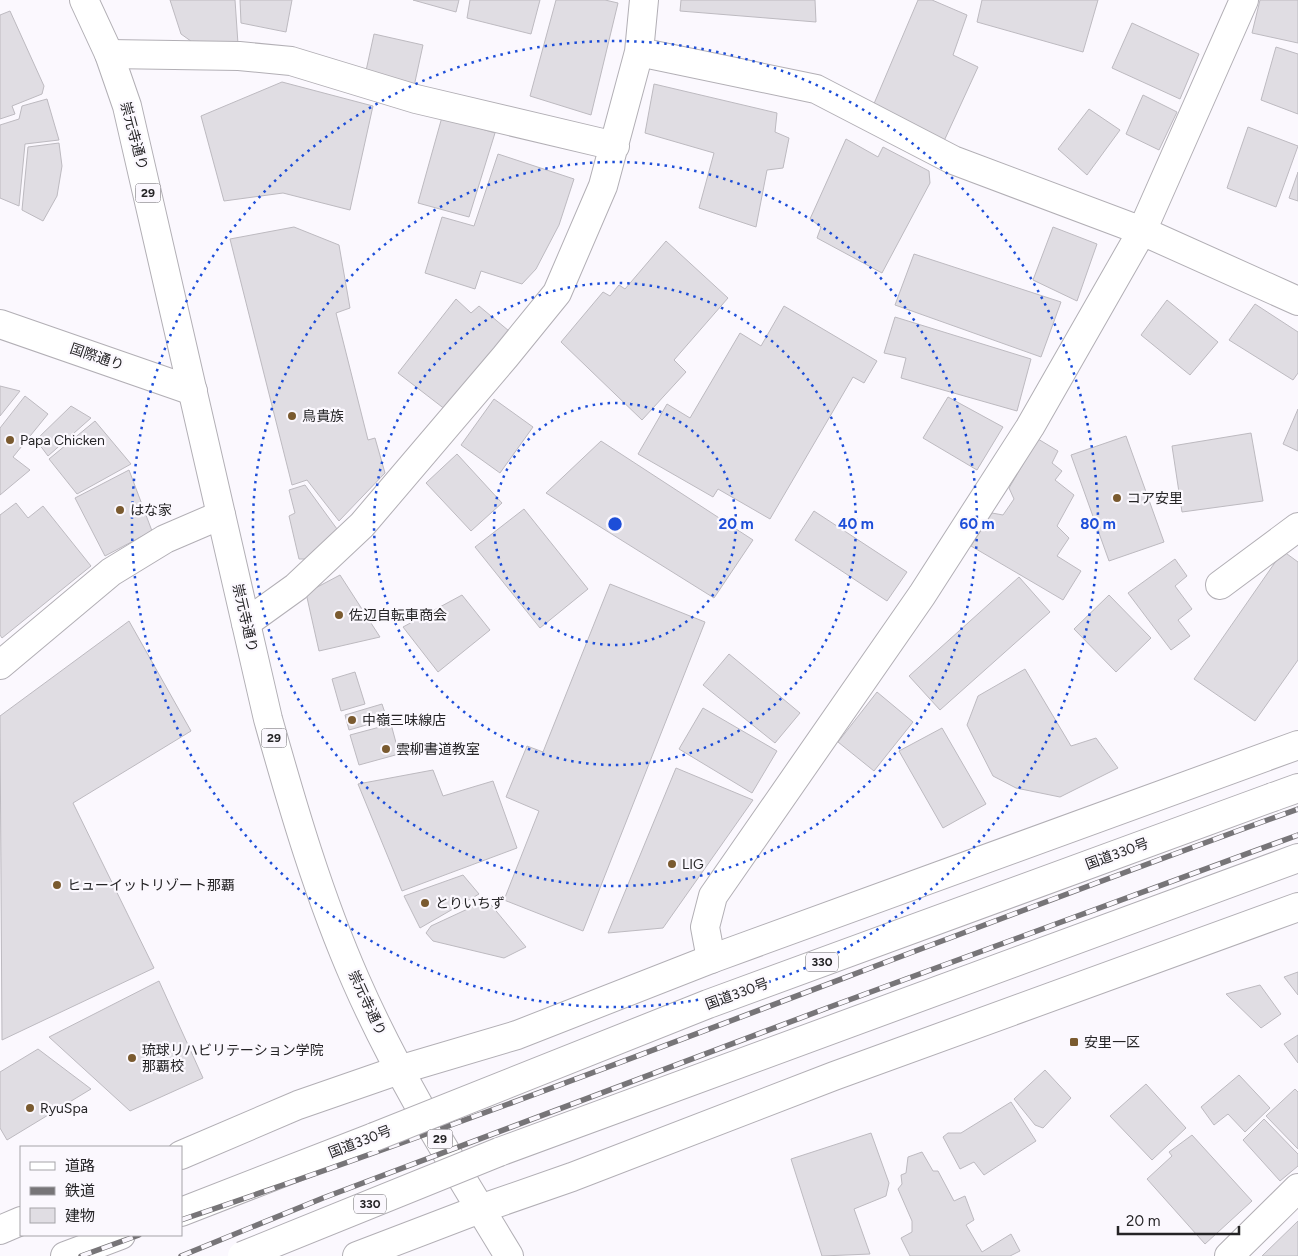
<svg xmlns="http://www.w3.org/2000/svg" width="1298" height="1256" font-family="Figtree,'Noto Sans JP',sans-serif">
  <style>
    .building { fill: #e0dde3; stroke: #bdbac0 }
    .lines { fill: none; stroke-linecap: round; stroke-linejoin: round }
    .minor-casing { stroke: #b2afb5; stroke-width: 30 }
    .secondary-casing { stroke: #b2afb5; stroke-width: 30 }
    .primary-casing { stroke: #b2afb5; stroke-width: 30 }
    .trunk-casing { stroke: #b2afb5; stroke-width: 30 }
    .minor { stroke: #fff; stroke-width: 28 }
    .secondary { stroke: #fff; stroke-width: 28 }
    .primary { stroke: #fff; stroke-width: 28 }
    .trunk { stroke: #fff; stroke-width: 28 }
    .rail-casing { stroke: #777578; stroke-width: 5.5 }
    .rail { stroke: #fbf8fe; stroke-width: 4; stroke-dasharray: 11; stroke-linecap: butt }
    .trunk-bridge-casing { stroke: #b2afb5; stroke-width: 30; stroke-linecap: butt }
    .trunk-bridge { stroke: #fff; stroke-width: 28 }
    .ring { fill: none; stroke: #1d4ed8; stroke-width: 2.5; stroke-dasharray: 2.5 5 }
    .poi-dot { fill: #7a5a2f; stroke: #fbf8fe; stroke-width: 2 }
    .labels { text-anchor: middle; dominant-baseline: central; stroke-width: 4.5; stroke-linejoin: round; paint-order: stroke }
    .shield { fill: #fbf8fe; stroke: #656467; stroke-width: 1 }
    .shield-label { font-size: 12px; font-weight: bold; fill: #252426 }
    .street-label { font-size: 14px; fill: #252426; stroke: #fbf8fe }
    .poi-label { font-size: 14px; fill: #252426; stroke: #fbf8fe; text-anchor: start }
    .centre { fill: #1d4ed8; stroke: #fbf8fe; stroke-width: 2.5 }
    .ring-label { font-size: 15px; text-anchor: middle; font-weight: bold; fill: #1d4ed8; stroke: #fbf8fe; stroke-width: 4.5; stroke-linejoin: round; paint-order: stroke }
  </style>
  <rect width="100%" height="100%" fill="#fbf8fe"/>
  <path class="building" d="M170,0H235L238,44H195L181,34Z
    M240,0H292L286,32L241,23Z
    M413,0H459L456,12Z
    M470,0H540L531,34L467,18Z
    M556,0H605L618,3L591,115L530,96Z
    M681,0H815L816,22L680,11Z
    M918,0H932L967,15L953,55L978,67L944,141L873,106Z
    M982,0H1098L1083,52L977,22Z
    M1260,0H1298V43L1252,33Z
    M10,11L44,86L42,94L12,106L15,114L0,119V15Z
    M1132,23L1199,54L1180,99L1112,68Z
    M374,34L423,45L413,91L364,80Z
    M1276,47L1298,54V114L1261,100Z
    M282,82L373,106L350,210L283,193L224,201L201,116Z
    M654,84L777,113L775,132L789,138L783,168L767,170L756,227L699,208L714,153L645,133Z
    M1143,95L1177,112L1159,150L1126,134Z
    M47,99L59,140L25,144L19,206L0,198V125L19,119L22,106Z
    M1089,109L1120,130L1087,175L1058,149Z
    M442,117L495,133L469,217L418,203Z
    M1248,127L1298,146L1276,207L1227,188Z
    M846,139L878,157L883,147L929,171L930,183L882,273L817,238L821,227L810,219Z
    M59,143L62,166L57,196L43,221L22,210L28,147Z
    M498,154L574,179L559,225L536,269L522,284L481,271L475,289L425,273L442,217L474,226Z
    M1298,172V201L1289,198Z
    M294,227L339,245L350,308L336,313L368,440L375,438L385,473L339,521L307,480L292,485L230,239Z
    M1053,227L1097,244L1077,301L1033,280Z
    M666,241L728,298L674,360L686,372L642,420L561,342L603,292L610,296L619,285L625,289Z
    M914,254L1061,302L1041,357L895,305Z
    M456,299L471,313L479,306L509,331L446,410L398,373Z
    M1167,300L1218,342L1190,375L1141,335Z
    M1255,304L1298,332V373L1293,380L1229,340Z
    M784,306L877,361L864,383L853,377L770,519L718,489L713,497L638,454L667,404L690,418L740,333L761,346Z
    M895,317L1031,359L1017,411L901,378L906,358L884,353Z
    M0,386L20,391L0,416Z
    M25,396L48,414L13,457L30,470L0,495V428Z
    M948,397L1003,427L977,470L923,438Z
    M494,399L533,427L500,473L461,445Z
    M71,406L91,418L48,456L36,440Z
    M1298,409V451L1283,444Z
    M95,421L131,464L77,494L49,459Z
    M1251,433L1263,501L1182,512L1172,446Z
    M1126,436L1164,542L1109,561L1071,455Z
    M1038,439L1058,451L1052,463L1062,471L1055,480L1074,495L1057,526L1069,538L1057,556L1081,571L1063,600L971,546L992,513L1003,515L1014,499L1009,488Z
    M601,441L753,540L714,598L546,493Z
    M457,454L502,503L471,531L426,483Z
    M129,470L152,531L105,556L75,498Z
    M305,485L337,529L310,559H299L289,516L295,513L289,490Z
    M16,503L28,518L43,506L91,566L2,638L0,635V515Z
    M524,509L588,589L540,628L475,547Z
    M814,511L907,572L887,601L795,540Z
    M1283,551L1298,562V660L1255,721L1194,679Z
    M1175,559L1187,576L1175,586L1192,609L1178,620L1190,636L1171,650L1128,593Z
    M340,575L380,637L319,651L306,593Z
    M1019,577L1050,612L940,710L909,676Z
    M610,584L705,622L583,931L504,900L539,811L506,797L527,746L543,752Z
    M462,595L490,630L438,672L403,627Z
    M1109,595L1151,638L1116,672L1074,629Z
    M129,621L191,731L73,803L154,968L2,1040L0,716Z
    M729,654L800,713L775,743L703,685Z
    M1025,669L1071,746L1096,738L1118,768L1060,797L1016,788L993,776L967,725L978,696Z
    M355,672L365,704L341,711L332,679Z
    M877,692L913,722L874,771L838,742Z
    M382,704L387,719L349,730L345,715Z
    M703,708L777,751L752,793L679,749Z
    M391,724L399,754L359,765L350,735Z
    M942,728L986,804L943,828L899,751Z
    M676,768L753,800L663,928L608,933Z
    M433,770L443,796L493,781L517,848L402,891L358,784Z
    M463,875L479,894L420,928L404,896Z
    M487,900L526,947L504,958L433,941L426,933L431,926Z
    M1298,972V995L1284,977Z
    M159,981L203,1078L130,1111L49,1037Z
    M1260,985L1281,1014L1261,1028L1226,994Z
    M1298,1035V1063L1284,1044Z
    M38,1049L91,1089L7,1140L0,1128V1072Z
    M1045,1070L1071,1098L1043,1128L1035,1125L1014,1099Z
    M1239,1075L1270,1108L1245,1132L1228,1114L1214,1125L1201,1107Z
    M1146,1084L1186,1128L1152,1160L1110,1116Z
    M1295,1089L1298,1092V1149L1266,1116Z
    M1011,1102L1036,1141L984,1175L974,1162L960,1169L943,1137L948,1133H961Z
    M1264,1119L1298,1154V1166L1280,1181L1243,1140Z
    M871,1133L889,1183L886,1196L854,1209L870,1254L822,1256L791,1159Z
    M1192,1135L1252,1201L1205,1244L1147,1179L1172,1156L1169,1152Z
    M922,1152L933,1171H938L954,1201L965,1196L974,1220L966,1225L982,1252L1011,1234L1020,1251L1010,1256H910L901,1238L912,1232V1221L898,1189L902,1184L901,1175L906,1173L908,1157Z
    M1298,1221V1256H1262Z"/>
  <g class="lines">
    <defs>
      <path id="minor" d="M639,52L816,89L953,160L1142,231L1298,301
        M109,54L239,56L291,61L416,99L615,146
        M1220,585L1298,527
        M246,623L296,587L362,525L505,357L557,293L603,186L639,52L644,0
        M0,665L111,572L165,539L221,515
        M711,959L705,927L713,896L922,595L1030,427L1142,231L1244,0
        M1229,1256L1298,1188"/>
      <path id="secondary" d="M0,324L193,391"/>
      <path id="primary" d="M84,0L109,54L127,106L268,719C293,808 319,897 356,981C398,1077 455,1167 509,1256"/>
      <path id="trunk" d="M1273,797L1298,788
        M499,1152L1298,858
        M181,1155L298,1105L399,1070L517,1035L711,959L1298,745
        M181,1212L374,1137
        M0,1230L21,1221
        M65,1256L121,1235
        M357,1256L480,1209L572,1177L834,1076L1298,907"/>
    </defs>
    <use href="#minor" class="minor-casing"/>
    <use href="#secondary" class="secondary-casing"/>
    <use href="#primary" class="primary-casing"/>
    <use href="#trunk" class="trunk-casing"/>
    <use href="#minor" class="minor"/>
    <use href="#secondary" class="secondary"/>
    <use href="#primary" class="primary"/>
    <use href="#trunk" class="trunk"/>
    <defs>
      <path id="rail" d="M181,1220C557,1093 925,943 1298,809
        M81,1256L139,1235
        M181,1256L323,1198L827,1008L1298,835"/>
    </defs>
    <use href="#rail" class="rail-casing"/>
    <use href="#rail" class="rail"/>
    <defs>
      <path id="trunk-bridge" d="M374,1137L708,1004L1273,797
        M242,1256L499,1152"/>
    </defs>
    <use href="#trunk-bridge" class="trunk-bridge-casing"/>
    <use href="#trunk-bridge" class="trunk-bridge"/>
  </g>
  <g class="ring">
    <circle cx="615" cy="524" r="121"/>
    <circle cx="615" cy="524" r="241"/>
    <circle cx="615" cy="524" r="362"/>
    <circle cx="615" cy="524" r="483"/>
  </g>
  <g class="poi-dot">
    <circle cx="292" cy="416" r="5"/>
    <circle cx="10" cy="440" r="5"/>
    <circle cx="1117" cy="498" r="5"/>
    <circle cx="120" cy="510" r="5"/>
    <circle cx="339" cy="615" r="5"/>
    <circle cx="352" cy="720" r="5"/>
    <circle cx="386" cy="749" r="5"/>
    <circle cx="672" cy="864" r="5"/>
    <circle cx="57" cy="885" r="5"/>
    <circle cx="425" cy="903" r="5"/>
    <rect x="1069" y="1037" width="10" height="10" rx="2.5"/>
    <circle cx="132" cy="1058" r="5"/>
    <circle cx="30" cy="1108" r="5"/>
  </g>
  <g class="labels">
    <g class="shield">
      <rect x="135.5" y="183.5" width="25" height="19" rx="4"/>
      <rect x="261.5" y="728.5" width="25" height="19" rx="4"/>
      <rect x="806" y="952.5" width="32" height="19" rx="4"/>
      <rect x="427.5" y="1129.5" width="25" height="19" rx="4"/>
      <rect x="354" y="1194.5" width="32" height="19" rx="4"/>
    </g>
    <g class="shield-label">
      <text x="148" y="193">29</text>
      <text x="274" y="738">29</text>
      <text x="822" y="962">330</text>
      <text x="440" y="1139">29</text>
      <text x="370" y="1204">330</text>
    </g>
    <g class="street-label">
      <text transform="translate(134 136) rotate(75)">崇元寺通り</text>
      <text transform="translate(97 357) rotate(19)">国際通り</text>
      <text transform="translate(245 618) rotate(77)">崇元寺通り</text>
      <text transform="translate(1117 854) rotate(-20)">国道330号</text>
      <text transform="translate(737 994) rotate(-20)">国道330号</text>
      <text transform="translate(367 1003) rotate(65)">崇元寺通り</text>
      <text transform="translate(360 1142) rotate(-21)">国道330号</text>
    </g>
    <g class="poi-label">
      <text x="302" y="416">鳥貴族</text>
      <text x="20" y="440">Papa Chicken</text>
      <text x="1127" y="498">コア安里</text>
      <text x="130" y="510">はな家</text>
      <text x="349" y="615">佐辺自転車商会</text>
      <text x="362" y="720">中嶺三味線店</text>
      <text x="396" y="749">雲柳書道教室</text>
      <text x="682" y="864">LIG</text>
      <text x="67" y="885">ヒューイットリゾート那覇</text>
      <text x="435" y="903">とりいちず</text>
      <text x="1084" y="1042">安里一区</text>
      <text x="142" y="1050">琉球リハビリテーション学院<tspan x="142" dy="16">那覇校</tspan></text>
      <text x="40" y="1108">RyuSpa</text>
    </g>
  </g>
  <circle cx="615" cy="524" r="8" class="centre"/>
  <g class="ring-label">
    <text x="736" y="529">20 m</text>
    <text x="856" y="529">40 m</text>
    <text x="977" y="529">60 m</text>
    <text x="1098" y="529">80 m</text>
  </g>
  <rect x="20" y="1146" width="162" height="90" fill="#fbf8fe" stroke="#a5a3a8"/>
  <rect x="30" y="1162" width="25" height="8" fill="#ffffff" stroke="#a5a3a8"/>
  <text x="65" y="1171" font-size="15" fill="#252426">道路</text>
  <rect x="30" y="1187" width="25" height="8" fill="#777578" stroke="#a5a3a8"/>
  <text x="65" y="1196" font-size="15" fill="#252426">鉄道</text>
  <rect x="30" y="1208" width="25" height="15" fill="#e0dde3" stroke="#a5a3a8"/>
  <text x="65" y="1221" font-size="15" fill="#252426">建物</text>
  <path d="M1118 1226v8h121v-8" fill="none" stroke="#252426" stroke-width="2.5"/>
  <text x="1126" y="1226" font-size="15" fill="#252426" stroke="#fbf8fe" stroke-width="4" paint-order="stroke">20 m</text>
</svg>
